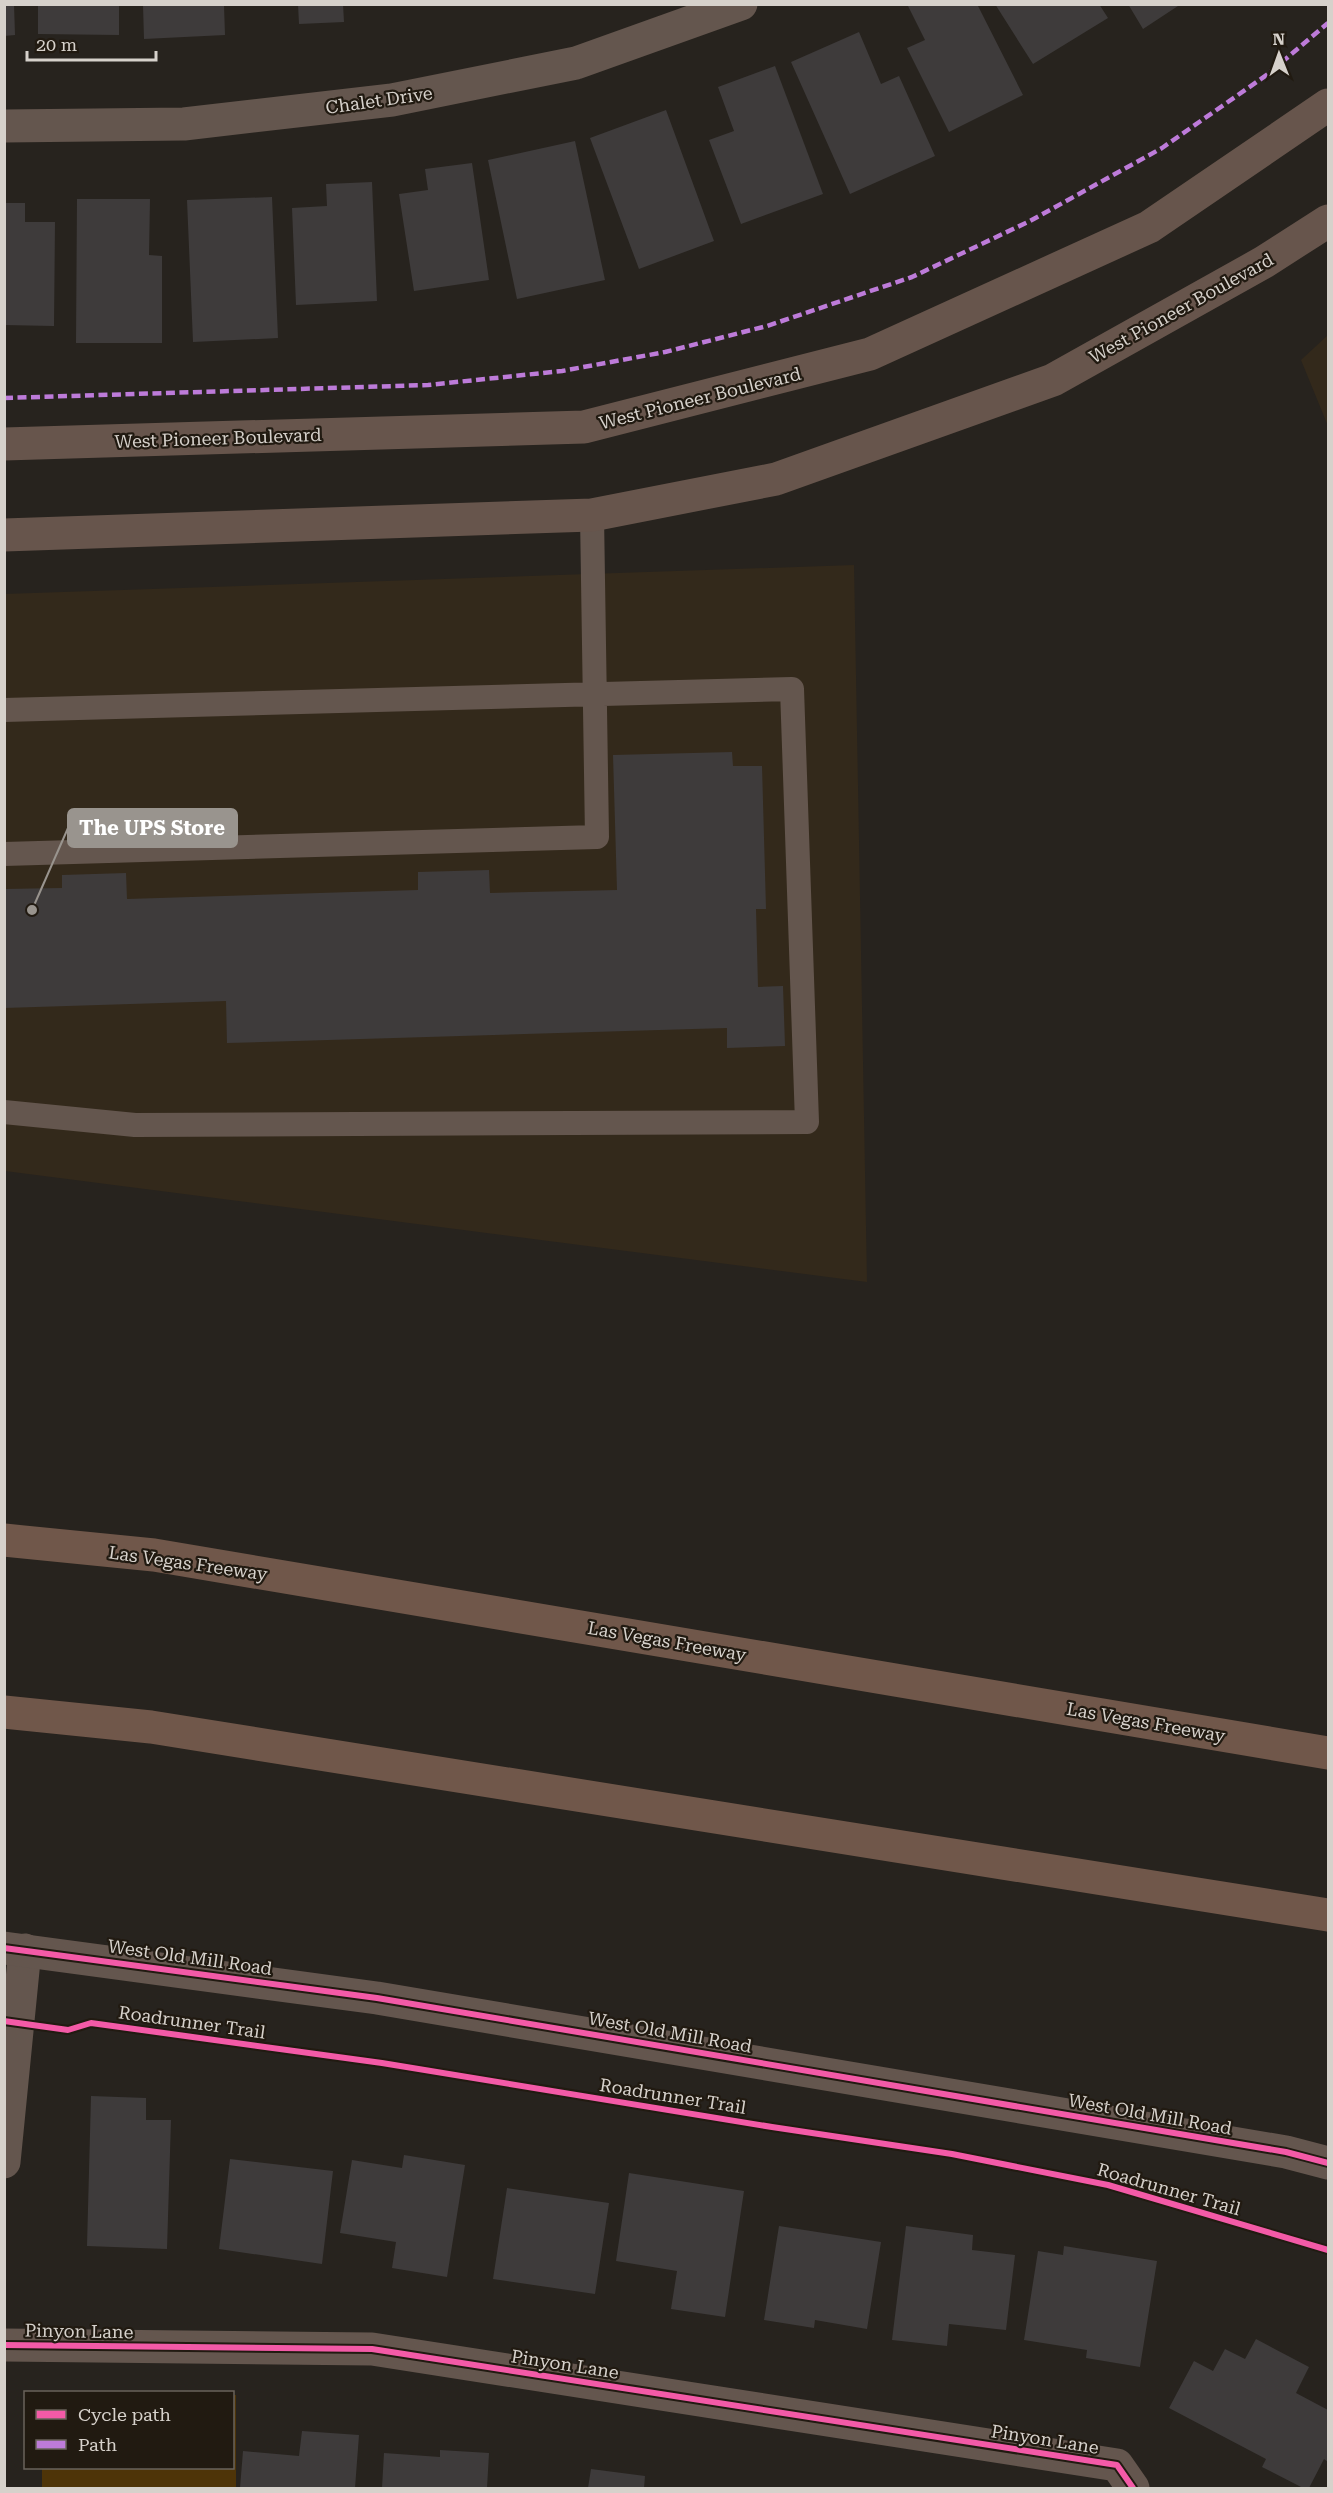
<svg xmlns="http://www.w3.org/2000/svg" width="1333" height="2493" font-family="'Roboto Serif',serif">
  <style>
    .built { fill: #33291b }
    .green { fill: #4e3408 }
    .building { fill: #3e3b3b }
    .lines { fill: none; stroke-linecap: round; stroke-linejoin: round }
    .service { stroke: #64564e; stroke-width: 24 }
    .minor { stroke: #64564e; stroke-width: 33 }
    .tertiary { stroke: #64564e; stroke-width: 33 }
    .secondary { stroke: #67554c; stroke-width: 33 }
    .motorway { stroke: #70574a; stroke-width: 33 }
    .quiet { stroke: #bd7bd9; stroke-width: 4.5; stroke-dasharray: 9 4.5; stroke-linecap: butt }
    .cycleway-casing { stroke: #211a11; stroke-width: 10 }
    .cycleway { stroke: #f35aa7; stroke-width: 6 }
    .labels { text-anchor: middle; dominant-baseline: central; stroke-width: 4.5; stroke-linejoin: round; paint-order: stroke }
    .street-label { font-size: 18px; fill: #d6d1cb; stroke: #211a11 }
    .leader { fill: none; stroke: #99948e; stroke-width: 2 }
    .callout-dot { fill: #99948e; stroke: #211a11; stroke-width: 2 }
    .callout { fill: #99948e; stroke: #99948e; stroke-width: 2 }
    .callout-label { font-size: 20px; text-anchor: middle; font-weight: bold; fill: #fff }
  </style>
  <rect width="100%" height="100%" fill="#27231e"/>
  <path class="built" d="M1328,335V426L1301,360Z
    M854,565L867,1282L5,1171L4,594Z"/>
  <path class="green" d="M233,2395H236V2488H42V2468H232Z"/>
  <path class="building" d="M4,4H14L15,35L4,36Z
    M38,4H119V35L38,34Z
    M298,4H343L344,22L299,24Z
    M907,4H977L1023,95L949,132L907,48L925,40Z
    M995,4H1099L1108,18L1033,64Z
    M1128,4H1181L1143,29Z
    M143,5H224L225,35L144,39Z
    M859,32L881,84L899,76L935,156L850,194L791,62Z
    M775,66L823,194L741,224L709,140L734,131L718,87Z
    M666,110L714,241L639,269L590,138Z
    M575,141L605,280L517,299L488,160Z
    M472,163L489,280L414,291L399,194L428,190L425,169Z
    M372,182L377,301L296,305L292,208L327,206L326,184Z
    M272,197L278,338L193,342L187,200Z
    M77,199H150L149,255L162,256V343H76Z
    M4,203H25V222H55L54,326L4,325Z
    M732,752L733,766H762L766,909H756L758,987L783,986L785,1046L727,1048V1028L227,1043L226,1001L4,1008V889L62,888V875L126,873L127,899L418,890V872L489,870L490,893L617,890L613,755Z
    M91,2096L146,2098V2120H171L167,2249L87,2246Z
    M404,2155L465,2165L447,2277L392,2268L396,2242L340,2233L352,2160L402,2168Z
    M230,2159L333,2171L322,2264L219,2249Z
    M629,2173L744,2191L725,2317L671,2309L677,2271L616,2261Z
    M507,2188L609,2203L595,2294L493,2279Z
    M779,2226L881,2242L867,2329L815,2320L814,2328L764,2320Z
    M906,2226L973,2235L972,2250L1015,2255L1006,2330L949,2324L947,2346L892,2340Z
    M1064,2246L1157,2261L1140,2367L1086,2358L1087,2350L1024,2340L1038,2251L1063,2255Z
    M1256,2339L1309,2367L1296,2393L1328,2410V2462L1324,2459L1309,2488H1303L1262,2467L1266,2459L1169,2408L1194,2361L1213,2371L1225,2349L1245,2359Z
    M302,2431L359,2435L355,2488H240L243,2451L299,2456Z
    M440,2450L489,2453L487,2488H382L384,2453L440,2457Z
    M591,2469L645,2476L644,2488H588Z"/>
  <g class="lines">
    <path class="service" d="M4,710L792,689L807,1122L135,1125L4,1112
      M4,854L597,837L592,515"/>
    <path class="minor" d="M4,126L184,124L392,100L576,63L741,4
      M4,2162L25,1950
      M4,2345L372,2349L1117,2465L1133,2488"/>
    <path class="tertiary" d="M4,1948L377,1998L1286,2152L1328,2163"/>
    <path class="secondary" d="M4,444L584,427L870,354L1149,227L1328,105
      M4,535L592,515L776,479L1053,380L1264,262L1328,221"/>
    <path class="motorway" d="M4,1540L154,1555L1328,1753
      M4,1712L151,1727L1328,1915"/>
    <path class="quiet" d="M4,398L428,385L562,371L665,352L767,326L912,277L1030,221L1162,148L1268,74L1328,23"/>
    <defs>
      <path id="cycleway" d="M4,1948L377,1998L1286,2152L1328,2163
        M4,2021L68,2030L91,2023L382,2063L772,2127L952,2154L1108,2185L1328,2250
        M4,2345L372,2349L1117,2465L1133,2488"/>
    </defs>
    <use href="#cycleway" class="cycleway-casing"/>
    <use href="#cycleway" class="cycleway"/>
  </g>
  <g class="labels">
    <g class="street-label">
      <text transform="translate(379 100) rotate(-8)">Chalet Drive</text>
      <text transform="translate(1181 308) rotate(-29)">West Pioneer Boulevard</text>
      <text transform="translate(700 398) rotate(-14)">West Pioneer Boulevard</text>
      <text transform="translate(218 438) rotate(-2)">West Pioneer Boulevard</text>
      <text transform="translate(188 1563) rotate(8)">Las Vegas Freeway</text>
      <text transform="translate(667 1641) rotate(10)">Las Vegas Freeway</text>
      <text transform="translate(1146 1722) rotate(10)">Las Vegas Freeway</text>
      <text transform="translate(190 1957) rotate(8)">West Old Mill Road</text>
      <text transform="translate(192 2022) rotate(8)">Roadrunner Trail</text>
      <text transform="translate(670 2032) rotate(10)">West Old Mill Road</text>
      <text transform="translate(673 2096) rotate(9)">Roadrunner Trail</text>
      <text transform="translate(1150 2114) rotate(10)">West Old Mill Road</text>
      <text transform="translate(1169 2189) rotate(16)">Roadrunner Trail</text>
      <text transform="translate(79 2331) rotate(1)">Pinyon Lane</text>
      <text transform="translate(565 2364) rotate(9)">Pinyon Lane</text>
      <text transform="translate(1045 2439) rotate(9)">Pinyon Lane</text>
    </g>
  </g>
  <path class="leader" d="M32 910L68 828"/>
  <circle class="callout-dot" cx="32" cy="910" r="6"/>
  <rect class="callout" x="68" y="809" width="169" height="38" rx="6"/>
  <g class="callout-label">
    <text x="152" y="835">The UPS Store</text>
  </g>
  <rect width="1333" height="2493" fill="none" stroke="#d6d1cb" stroke-width="12"/>
  <rect x="24" y="2391" width="210" height="78" fill="#211a11" stroke="#69635b" stroke-width="1.5"/>
  <rect x="36" y="2410" width="30" height="9" fill="#f35aa7" stroke="#69635b" stroke-width="1.5"/>
  <text x="78" y="2421" font-size="18" fill="#d6d1cb">Cycle path</text>
  <rect x="36" y="2440" width="30" height="9" fill="#bd7bd9" stroke="#69635b" stroke-width="1.5"/>
  <text x="78" y="2451" font-size="18" fill="#d6d1cb">Path</text>
  <g transform="translate(1279 54) rotate(359)" stroke="#211a11" stroke-width="4.5" paint-order="stroke">
  <path d="M0-4.5L10 22L0 15L-10 22Z" fill="#d6d1cb"/>
  <text y="-9" font-size="16" font-weight="bold" text-anchor="middle" fill="#d6d1cb">N</text>
  </g>
  <path d="M27 51v9h129v-9" fill="none" stroke="#d6d1cb" stroke-width="3"/>
  <text x="36" y="51" font-size="18" fill="#d6d1cb" stroke="#211a11" stroke-width="4.5" paint-order="stroke">20 m</text>
</svg>
